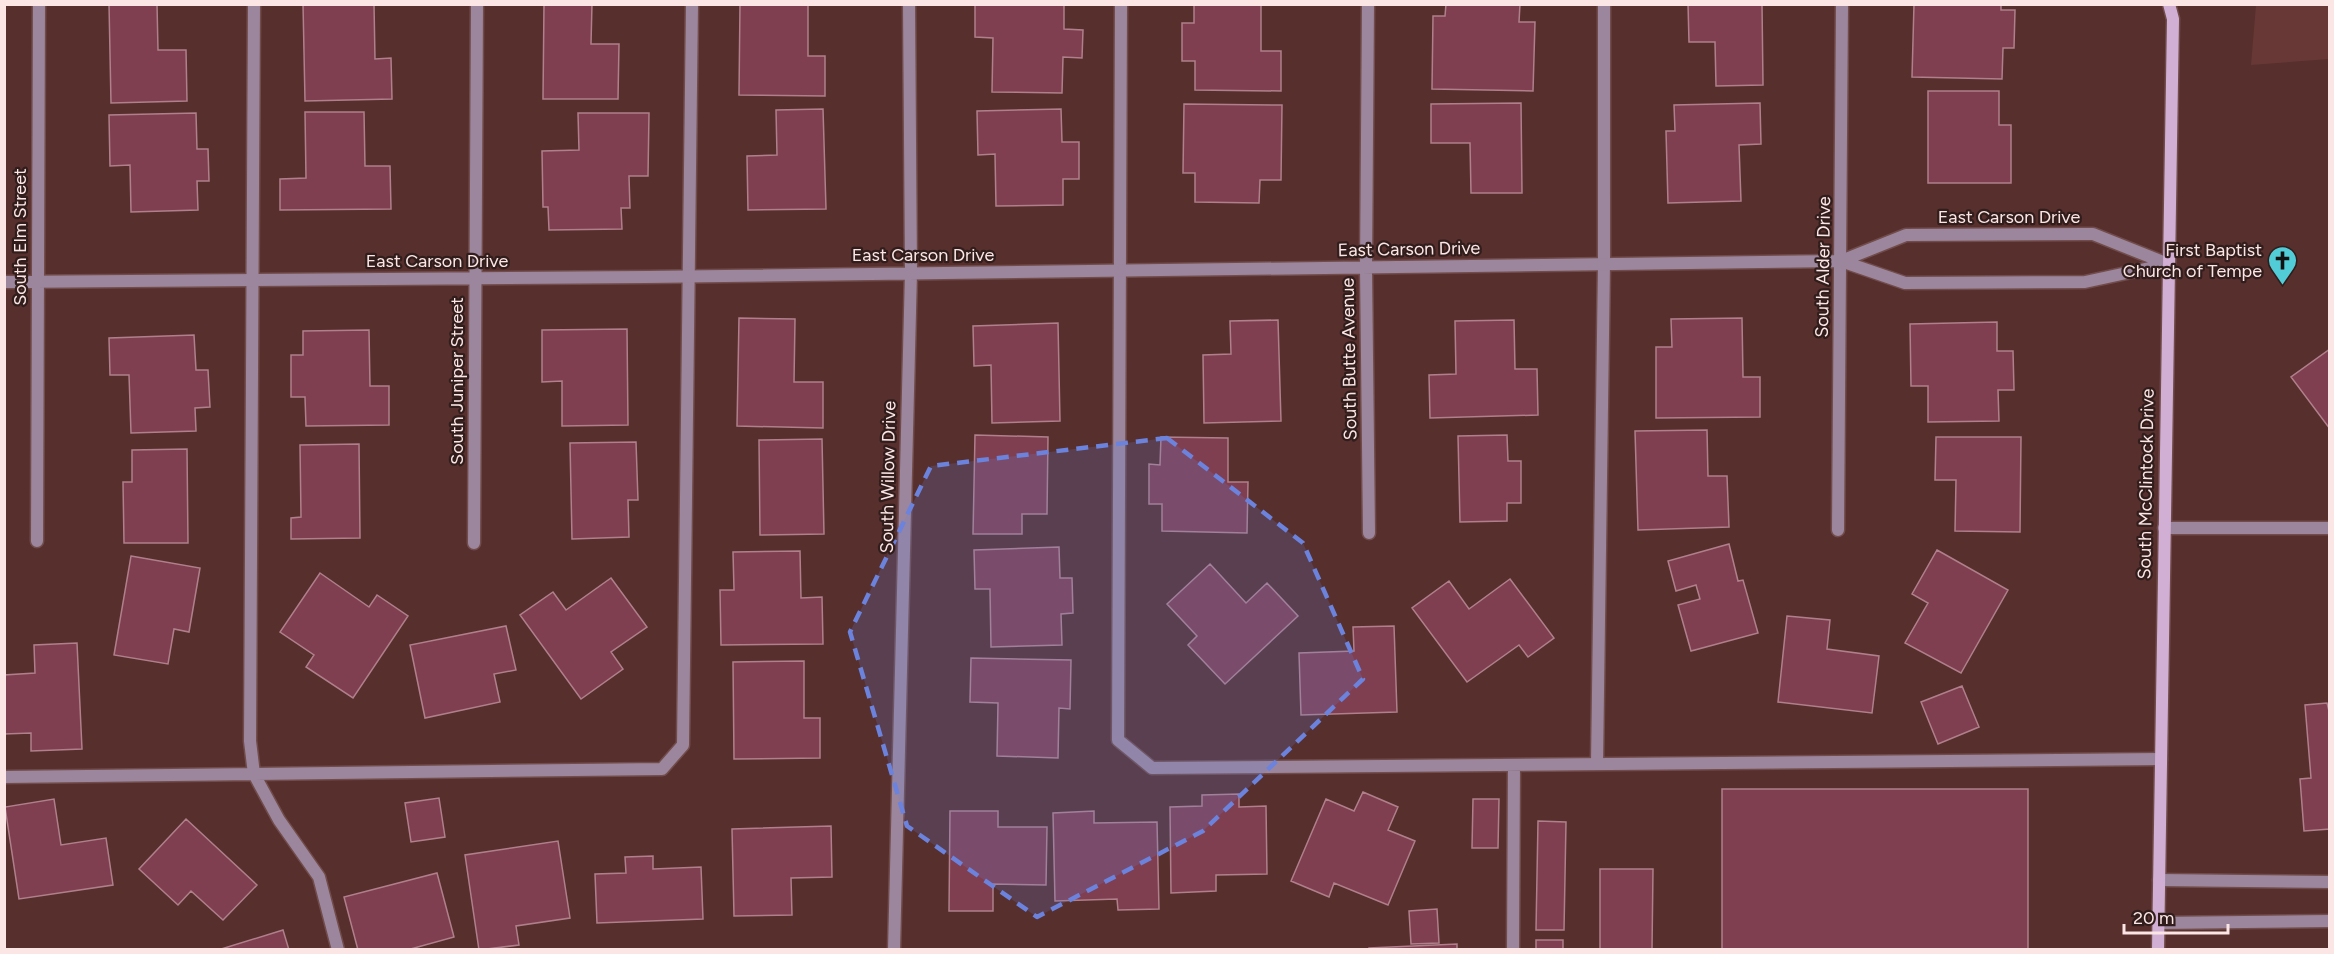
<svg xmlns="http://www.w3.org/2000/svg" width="2334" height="954" font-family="Figtree,sans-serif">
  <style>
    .built { fill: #673836 }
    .building { fill: #803e51; stroke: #af808b; stroke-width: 1.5 }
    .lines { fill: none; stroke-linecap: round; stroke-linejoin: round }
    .service-casing { stroke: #714c4a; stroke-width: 15 }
    .minor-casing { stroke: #714c4a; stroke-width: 15 }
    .secondary-casing { stroke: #714c4a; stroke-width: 15 }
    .service { stroke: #9b869d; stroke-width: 12 }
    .minor { stroke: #9b869d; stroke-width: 12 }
    .secondary { stroke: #d1afd5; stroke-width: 12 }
    .marked { fill: #6b83dd; fill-opacity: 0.2; stroke: #6b83dd; stroke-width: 4.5; stroke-dasharray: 12 8; stroke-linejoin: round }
    .labels { text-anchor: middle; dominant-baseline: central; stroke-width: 4.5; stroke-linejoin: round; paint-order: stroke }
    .street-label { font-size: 18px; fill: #fce6e5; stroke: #301d1c }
    .poi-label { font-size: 18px; fill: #fce6e5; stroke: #301d1c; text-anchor: end }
  </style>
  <rect width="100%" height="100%" fill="#572f2d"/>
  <path class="built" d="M2256,5H2329V59L2251,65Z"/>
  <path class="building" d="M109,4H157L158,50H186L187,101L111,103Z
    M303,4H374L375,59L391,58L392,99L305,101Z
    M544,4H592L591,44H619L618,99H543Z
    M740,4H808V56H825V96L739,95Z
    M975,4H1064V29L1083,30L1082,58L1063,57L1062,93L992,92L993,38L975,37Z
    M1194,4H1261V51H1281V91L1195,90V61H1182V23H1194Z
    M1446,4H1520L1519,22H1535L1533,91L1432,89L1433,16H1445Z
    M1688,4H1762L1763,85L1716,86L1715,42H1689Z
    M1914,4H2001V10H2015L2014,48H2003L2002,79L1912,77Z
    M1928,91H1999V125H2011V183H1928Z
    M1521,103L1522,193H1471L1470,143H1431V104Z
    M1760,103L1761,144L1739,145L1741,201L1668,203L1666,131H1675L1674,105Z
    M1184,104L1282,105L1281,180H1260L1259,203L1195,202V173H1183Z
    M823,109L826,209L748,210L747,156L777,155L776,110Z
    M1061,109L1062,142H1079V179H1063V205L996,206L995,154L978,155L977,111Z
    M305,112H364L365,166H390L391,209L280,210V179L306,178Z
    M196,113L197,149H208L209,181H197L198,210L131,212L130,165L110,166L109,115Z
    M578,113H649L648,176H629L630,208H621L622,229L549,230L548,207H543L542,151L579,150Z
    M739,318L795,319L794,382H823V428L737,426Z
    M1742,318L1743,377H1760V417L1656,418V347H1672L1671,319Z
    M1278,320L1281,421L1204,423L1203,355L1231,354L1230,321Z
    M1514,320L1515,369H1537L1538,415L1430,418L1429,375L1456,374L1455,321Z
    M1997,322V351H2013L2014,390H1998L1999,421L1928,422V386H1911L1910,324Z
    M1058,323L1060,421L992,423L991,365L974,366L973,326Z
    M627,329L628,425L562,426V381L542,382V330Z
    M369,330L370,386H389V425L306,426L305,397H291V355H303V331Z
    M194,335L196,370H208L210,407L195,408L196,431L131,433L129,375H110L109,338Z
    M2330,349V429L2291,377Z
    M1707,430L1708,476H1727L1729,527L1638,530L1635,431Z
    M975,435L1048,437L1047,514H1022V534H973Z
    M1507,435L1508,461H1521V503H1507V521L1460,522L1458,436Z
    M1161,437L1228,438V482H1248L1247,533L1162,531V504H1149V464L1160,465Z
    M1936,437H2021L2020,532L1955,531L1956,480H1935Z
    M822,439L824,534L760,535L759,440Z
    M636,442L638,500H628L629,537L572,539L570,443Z
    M359,444L360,538L291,539V518L301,517L300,445Z
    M187,449L188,543H124L123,482H132V450Z
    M1729,544L1738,581L1743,580L1758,633L1691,651L1678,605L1700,599L1696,585L1676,591L1668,561Z
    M1059,547L1060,578H1072L1073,613L1061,614L1062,645L991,647L990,589H975L974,550Z
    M1937,550L2008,590L1961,673L1905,643L1928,603L1912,594Z
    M800,551L801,598L822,597L823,644L721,645L720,590H734L733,552Z
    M131,556L200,568L189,632L174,629L168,664L114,655Z
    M1210,564L1246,603L1267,583L1298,616L1225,684L1188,645L1197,636L1167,604Z
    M320,573L369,607L377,595L408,616L353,698L306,667L314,655L280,632Z
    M611,578L647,627L611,652L623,669L581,699L520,615L553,592L566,610Z
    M1510,579L1554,638L1528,657L1519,645L1467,682L1412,608L1449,581L1469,609Z
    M1787,616L1830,620L1827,649L1879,656L1872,713L1778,702Z
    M506,626L516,670L494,674L500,702L425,718L410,645Z
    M1394,626L1397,712L1301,715L1299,653L1354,651L1353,627Z
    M77,643L82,749L31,751V733L4,734V675L35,673L34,645Z
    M971,658L1071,660L1070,709L1059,708L1058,758L997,756L998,703L970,702Z
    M804,661V718H820V758L734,759L733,662Z
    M1962,686L1979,727L1938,744L1921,702Z
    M2327,703L2330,715V829L2304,831L2300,779L2311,778L2305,705Z
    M1722,789H2028V950H1722Z
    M1363,792L1398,807L1388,830L1415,841L1388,905L1334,883L1329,897L1291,881L1326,799L1354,811Z
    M1239,794V807L1266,806L1267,874L1216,875V891L1171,893L1170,807L1202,806V795Z
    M439,798L445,837L411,842L405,803Z
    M54,799L61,845L106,838L113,885L19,899L5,807Z
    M1473,799H1499L1498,848H1472Z
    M950,811H998V827H1047L1046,885L993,884V911H949Z
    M1094,811V823L1157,822L1159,909L1118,910L1117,899L1055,901L1053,813Z
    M186,819L257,885L223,920L191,891L178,905L139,869Z
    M1538,821L1566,822L1564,930H1536Z
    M831,826L832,877L791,878L792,915L734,916L732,829Z
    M558,841L570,918L516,926L519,945L479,950L465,855Z
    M653,856V869L701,867L703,919L597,923L595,874L626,873L625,857Z
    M1600,869H1653L1652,950H1600Z
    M437,873L454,937L407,950H358L344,897Z
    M1437,909L1439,943L1411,944L1409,911Z
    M283,930L289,950H218Z
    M1536,940H1563V950H1536Z
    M1457,944V950H1369V948Z"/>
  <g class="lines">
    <defs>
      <path id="service" d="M254,4L250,741L254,774L279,820L319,877L338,950
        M1121,4L1118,740L1152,768L2161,759
        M2164,528H2330
        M1597,764L1604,264V4
        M4,777L662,769L683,745L692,4
        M1513,950L1514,765"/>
      <path id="minor" d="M1368,4L1366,268L1369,533
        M1841,261L1906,235L2084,234H2093L2168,264
        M4,282L646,277L1841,261L1905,283L2085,282L2168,264
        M1838,530L1842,4
        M37,541L39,4
        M474,543L477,4
        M2159,880L2330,882
        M2158,923L2330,921
        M894,950L911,272L909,4"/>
      <path id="secondary" d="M2158,950L2173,19L2169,4"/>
    </defs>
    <use href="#service" class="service-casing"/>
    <use href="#minor" class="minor-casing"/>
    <use href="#secondary" class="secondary-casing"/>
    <use href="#service" class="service"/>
    <use href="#minor" class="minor"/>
    <use href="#secondary" class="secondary"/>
  </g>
  <path class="marked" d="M1167,438L1303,543L1363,679L1203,831L1037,917L907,826L850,632L931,466Z"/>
  <defs>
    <symbol id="church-pin" viewBox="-11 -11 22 30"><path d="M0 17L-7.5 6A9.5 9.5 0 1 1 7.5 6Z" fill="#52ccd6" stroke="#301d1c"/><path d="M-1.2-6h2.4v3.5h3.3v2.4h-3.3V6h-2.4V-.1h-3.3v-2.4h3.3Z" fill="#111"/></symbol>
  </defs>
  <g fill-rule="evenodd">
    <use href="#church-pin" x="2266" y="244" width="33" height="45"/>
  </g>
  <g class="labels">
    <g class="street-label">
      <text x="2009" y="217">East Carson Drive</text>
      <text transform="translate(20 237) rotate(-90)">South Elm Street</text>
      <text transform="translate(1409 249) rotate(-1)">East Carson Drive</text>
      <text x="923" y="255">East Carson Drive</text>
      <text x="437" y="261">East Carson Drive</text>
      <text transform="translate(1823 267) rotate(-89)">South Alder Drive</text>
      <text transform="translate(1349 359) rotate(-91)">South Butte Avenue</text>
      <text transform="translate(457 381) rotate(-90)">South Juniper Street</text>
      <text transform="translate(888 477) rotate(-89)">South Willow Drive</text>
      <text transform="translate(2146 484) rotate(-89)">South McClintock Drive</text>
    </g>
    <g class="poi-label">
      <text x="2262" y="250">First Baptist<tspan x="2262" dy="21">Church of Tempe</tspan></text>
    </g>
  </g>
  <rect width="2334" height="954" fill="none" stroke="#fce6e5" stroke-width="12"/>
  <path d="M2124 924v9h104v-9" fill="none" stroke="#fce6e5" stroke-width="3"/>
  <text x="2133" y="924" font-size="18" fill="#fce6e5" stroke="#301d1c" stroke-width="4.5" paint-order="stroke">20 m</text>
</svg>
